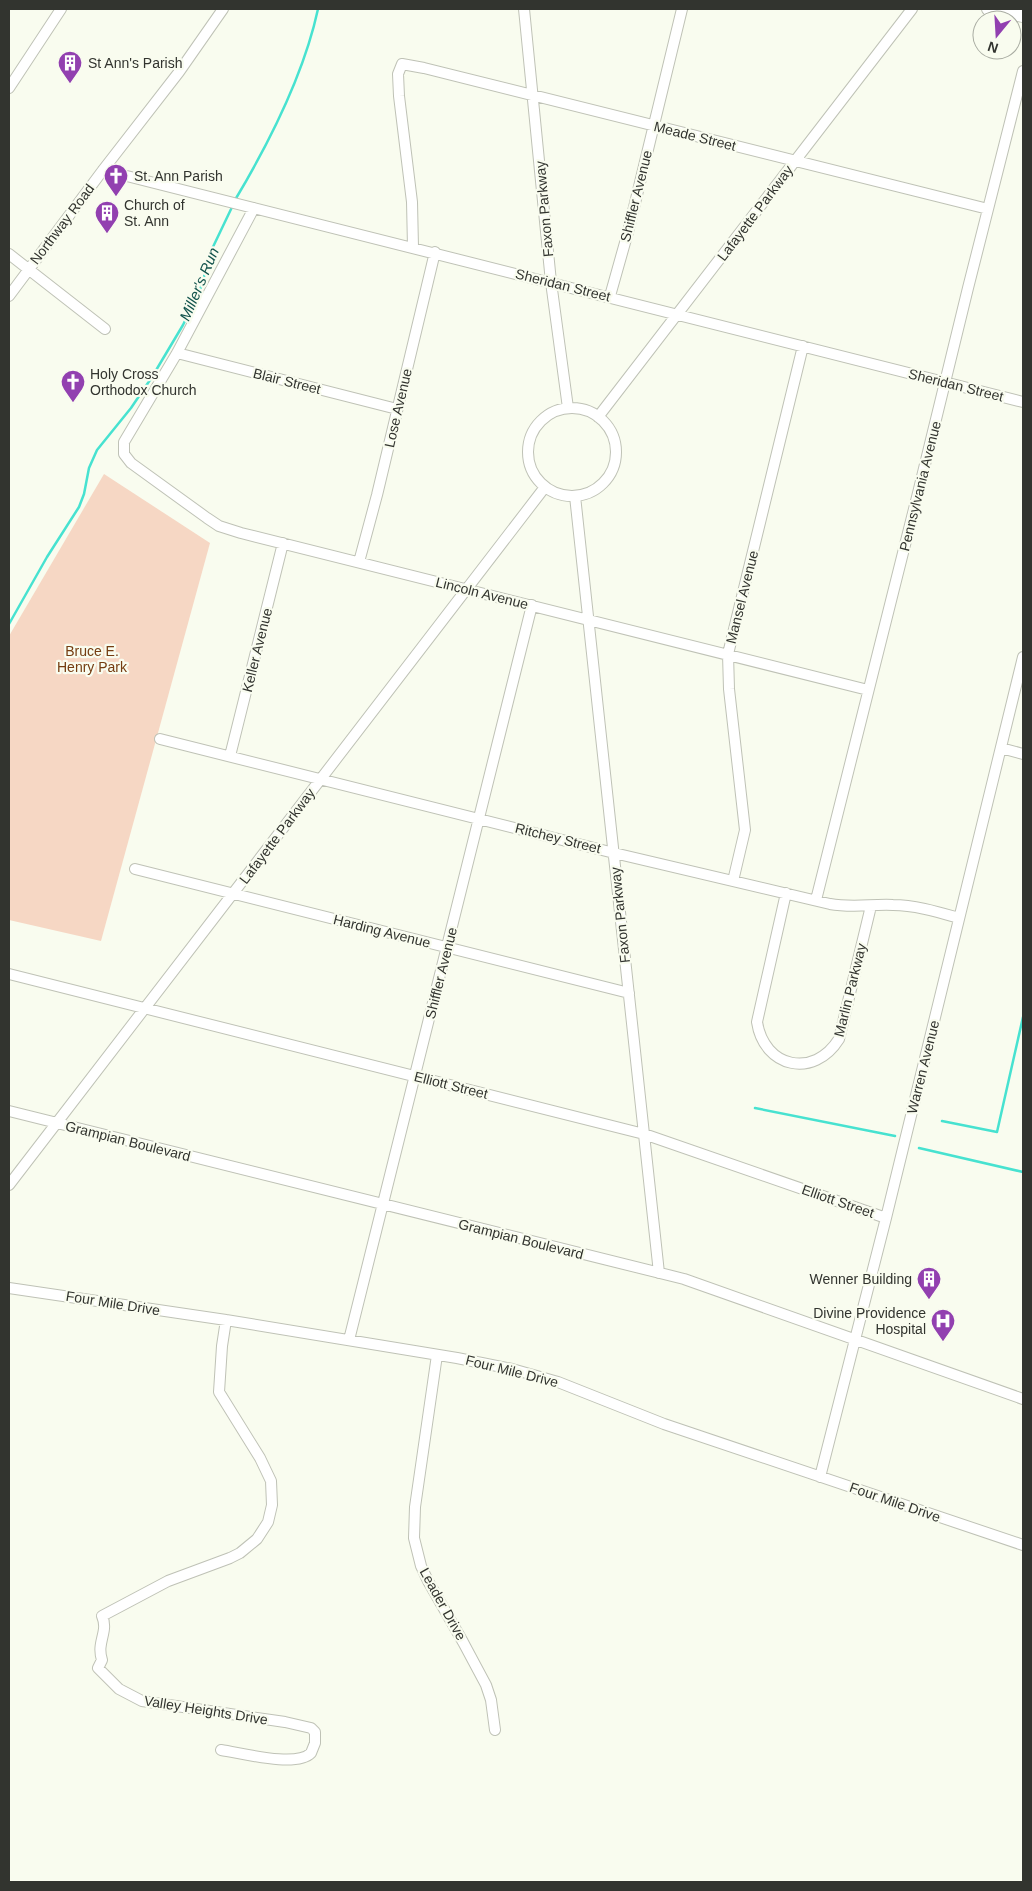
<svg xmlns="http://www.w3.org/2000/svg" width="1032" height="1891" font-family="Helvetica,sans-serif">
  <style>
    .green { fill: #f6d7c4 }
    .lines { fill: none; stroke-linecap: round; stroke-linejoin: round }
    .stream { stroke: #47e2d0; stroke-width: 2.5 }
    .minor-casing { stroke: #bfc2b6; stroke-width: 12 }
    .major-casing { stroke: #bfc2b6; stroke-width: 14 }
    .minor { stroke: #fff; stroke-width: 10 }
    .major { stroke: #fff; stroke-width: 12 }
    .labels { text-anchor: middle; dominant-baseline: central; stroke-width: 4.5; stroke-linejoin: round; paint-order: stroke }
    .poi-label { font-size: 14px; fill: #32342f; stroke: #f9fcef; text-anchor: start }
    .street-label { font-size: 14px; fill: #32342f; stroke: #f9fcef }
    .park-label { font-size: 14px; fill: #753d11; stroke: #f9fcef }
    .water-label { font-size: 15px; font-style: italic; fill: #12534c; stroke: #f9fcef }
  </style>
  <rect width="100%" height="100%" fill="#f9fcef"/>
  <path class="green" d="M104,474L210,543L101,941L9,920V636Z"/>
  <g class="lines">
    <path class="stream" d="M235,200C269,143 304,74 318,9
      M9,624L47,557L79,507L84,494L89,468L97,450L131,408L152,377L183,325L201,287L212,249L233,205
      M755,1108L895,1136
      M942,1121L997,1132L1023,1017
      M919,1148L1023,1172"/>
    <defs>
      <path id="minor" d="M524,9L551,282L568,408
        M9,88L61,9
        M103,170L1023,402
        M254,208L177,353L124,442V454L131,463L207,518L219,526L241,533L868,690
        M413,247L412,202L399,96L398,74L402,64L424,68L988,209
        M9,254L105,329
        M9,296L103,170L179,72L223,9
        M610,296L628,232L682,9
        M177,353L397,409
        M528 452a44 44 0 1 1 88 0a44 44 0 1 1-88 0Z
        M598,417L912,9
        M575,496L659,1273
        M359,562L377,495L435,252
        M160,739L614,853L830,904C852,908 872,904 893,905C915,905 938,912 959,918
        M1001,748L1023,754
        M230,756L283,543
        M135,869L629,993
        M733,881L745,830L729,689L728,654L803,346
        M786,893L757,1022C764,1068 814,1079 839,1039L871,906
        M816,900L919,489L968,288L1023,71
        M9,974L644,1134L886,1218
        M9,1111L684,1279L1023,1399
        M9,1185L545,487
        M9,1288L226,1320L457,1358L512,1369L558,1382L664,1424L1023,1545
        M349,1340L532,605
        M437,1355L415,1507L414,1538L421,1566L428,1581L463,1642L486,1685L491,1700L495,1730
        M820,1477L886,1218L1023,657
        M221,1750C242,1753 296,1768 311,1753L315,1743V1732L311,1728L285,1722L142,1701L119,1689L98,1668L102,1660C96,1642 109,1632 102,1616L168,1581L230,1558L240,1553L257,1539L268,1522L272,1505L271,1481L260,1458L219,1392L222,1346L226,1320"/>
      <path id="major" d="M988,9L1023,16"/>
    </defs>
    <use href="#minor" class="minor-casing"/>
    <use href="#major" class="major-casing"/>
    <use href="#minor" class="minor"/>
    <use href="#major" class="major"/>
  </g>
  <defs>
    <symbol id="building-pin" viewBox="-11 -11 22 30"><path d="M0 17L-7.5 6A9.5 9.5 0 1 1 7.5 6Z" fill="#9240b0" stroke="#f9fcef"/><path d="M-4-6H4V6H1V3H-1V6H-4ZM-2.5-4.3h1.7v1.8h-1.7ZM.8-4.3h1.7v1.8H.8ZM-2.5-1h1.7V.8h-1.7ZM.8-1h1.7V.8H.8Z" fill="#fff"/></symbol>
    <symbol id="church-pin" viewBox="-11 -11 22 30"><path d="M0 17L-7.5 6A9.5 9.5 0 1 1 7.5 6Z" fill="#9240b0" stroke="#f9fcef"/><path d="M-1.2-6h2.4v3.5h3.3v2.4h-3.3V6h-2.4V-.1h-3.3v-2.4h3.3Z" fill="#fff"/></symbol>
    <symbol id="hospital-pin" viewBox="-11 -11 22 30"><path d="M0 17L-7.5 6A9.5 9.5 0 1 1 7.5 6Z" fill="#9240b0" stroke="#f9fcef"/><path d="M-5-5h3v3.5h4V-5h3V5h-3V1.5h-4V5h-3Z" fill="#fff"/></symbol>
  </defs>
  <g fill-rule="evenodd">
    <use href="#building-pin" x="56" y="49" width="28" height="38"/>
    <use href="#church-pin" x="102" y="162" width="28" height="38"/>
    <use href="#building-pin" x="93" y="199" width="28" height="38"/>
    <use href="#church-pin" x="59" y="368" width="28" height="38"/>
    <use href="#building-pin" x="915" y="1265" width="28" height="38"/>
    <use href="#hospital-pin" x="929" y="1307" width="28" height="38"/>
  </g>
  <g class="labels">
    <g class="poi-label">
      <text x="88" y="63">St Ann's Parish</text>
      <text x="134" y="176">St. Ann Parish</text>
      <text x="124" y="205">Church of<tspan x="124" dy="16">St. Ann</tspan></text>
      <text x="90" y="374">Holy Cross<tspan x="90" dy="16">Orthodox Church</tspan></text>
      <text x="912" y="1279" text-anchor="end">Wenner Building</text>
      <text x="926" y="1313" text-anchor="end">Divine Providence<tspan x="926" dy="16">Hospital</tspan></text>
    </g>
    <g class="street-label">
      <text transform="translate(695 136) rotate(14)">Meade Street</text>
      <text transform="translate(636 196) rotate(-76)">Shiffler Avenue</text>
      <text transform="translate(544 209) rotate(-95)">Faxon Parkway</text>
      <text transform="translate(755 213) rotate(-53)">Lafayette Parkway</text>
      <text transform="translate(62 224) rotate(-53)">Northway Road</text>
      <text transform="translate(563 285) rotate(14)">Sheridan Street</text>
      <text transform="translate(287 381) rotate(14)">Blair Street</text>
      <text transform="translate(956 385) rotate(14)">Sheridan Street</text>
      <text transform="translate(398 408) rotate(-77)">Lose Avenue</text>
      <text transform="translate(920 486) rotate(-76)">Pennsylvania Avenue</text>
      <text transform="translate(482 593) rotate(14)">Lincoln Avenue</text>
      <text transform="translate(742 597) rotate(-76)">Mansel Avenue</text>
      <text transform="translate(257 650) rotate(-76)">Keller Avenue</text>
      <text transform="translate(277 836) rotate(-53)">Lafayette Parkway</text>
      <text transform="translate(558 838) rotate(14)">Ritchey Street</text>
      <text transform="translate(620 915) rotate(-96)">Faxon Parkway</text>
      <text transform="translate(382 931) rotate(14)">Harding Avenue</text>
      <text transform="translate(441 973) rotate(-76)">Shiffler Avenue</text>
      <text transform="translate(850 990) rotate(-76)">Marlin Parkway</text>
      <text transform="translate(923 1067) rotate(-76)">Warren Avenue</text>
      <text transform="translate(451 1085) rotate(14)">Elliott Street</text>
      <text transform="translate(128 1141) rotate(14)">Grampian Boulevard</text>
      <text transform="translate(838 1201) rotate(19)">Elliott Street</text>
      <text transform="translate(521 1239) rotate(14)">Grampian Boulevard</text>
      <text transform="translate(113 1303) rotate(9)">Four Mile Drive</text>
      <text transform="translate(512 1371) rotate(14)">Four Mile Drive</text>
      <text transform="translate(895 1502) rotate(19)">Four Mile Drive</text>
      <text transform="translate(443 1604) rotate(61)">Leader Drive</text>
      <text transform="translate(206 1710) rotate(9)">Valley Heights Drive</text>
    </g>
    <g class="park-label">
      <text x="92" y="651">Bruce E.<tspan x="92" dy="16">Henry Park</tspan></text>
    </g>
    <g class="water-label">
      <text transform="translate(199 284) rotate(-67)">Miller's Run</text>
    </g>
  </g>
  <rect width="1032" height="1891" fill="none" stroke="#32342f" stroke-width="20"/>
  <g transform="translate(997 35) rotate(198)"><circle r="24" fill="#f9fcef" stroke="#a9aca2"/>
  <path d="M0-4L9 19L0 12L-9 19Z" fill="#9240b0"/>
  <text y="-8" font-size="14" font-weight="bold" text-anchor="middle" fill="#32342f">N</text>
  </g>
</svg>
